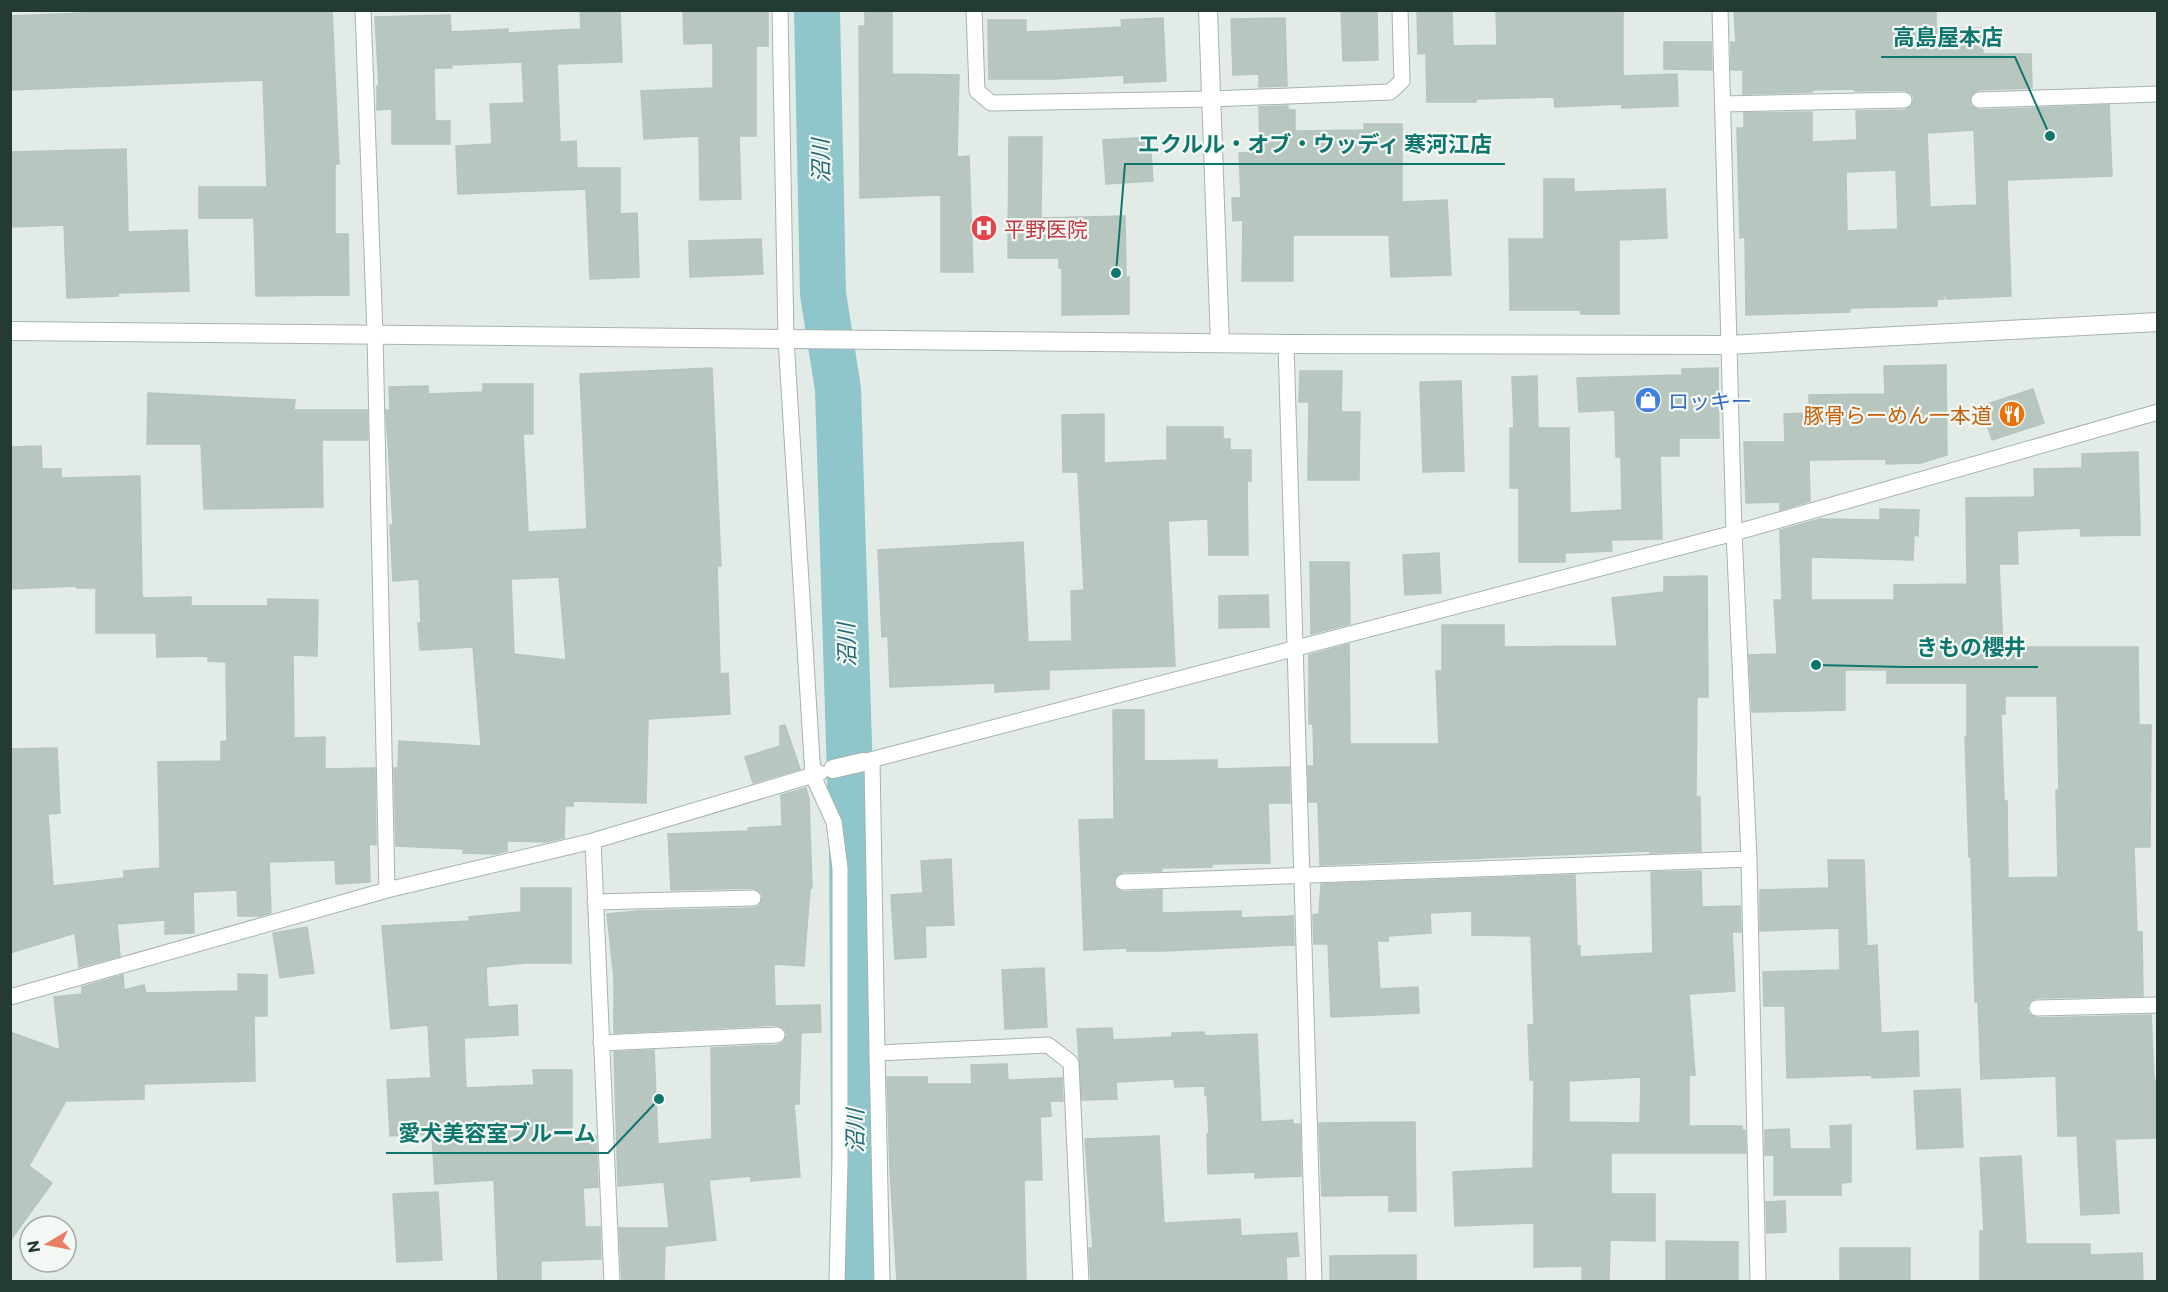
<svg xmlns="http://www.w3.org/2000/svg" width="2168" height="1292" font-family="Commissioner,'Noto Sans JP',sans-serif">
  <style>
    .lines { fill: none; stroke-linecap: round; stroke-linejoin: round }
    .river { stroke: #8fc6cc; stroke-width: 46 }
    .building { fill: #b8c6c0; stroke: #b5c5be; stroke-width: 1.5; fill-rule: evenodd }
    .service-casing { stroke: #a6b3ae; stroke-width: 17 }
    .minor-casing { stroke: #a6b3ae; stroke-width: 20 }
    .tertiary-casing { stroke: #a6b3ae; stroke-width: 20 }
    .service { stroke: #fff; stroke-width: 15 }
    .minor { stroke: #fff; stroke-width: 18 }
    .tertiary { stroke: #fff; stroke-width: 18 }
    .labels { text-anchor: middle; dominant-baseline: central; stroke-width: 4.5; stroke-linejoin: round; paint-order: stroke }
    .health-label { font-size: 21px; fill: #be3a42; stroke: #f3f8f5; text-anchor: start }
    .shop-label { font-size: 21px; fill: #366cbe; stroke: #f3f8f5; text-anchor: start }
    .food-label { font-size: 21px; fill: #c56008; stroke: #f3f8f5; text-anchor: end }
    .water-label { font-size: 22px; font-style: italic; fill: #226973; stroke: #f3f8f5 }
    .leader { fill: none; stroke: #0f766e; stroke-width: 2 }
    .callout-dot { fill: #0f766e; stroke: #f3f8f5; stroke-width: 2 }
    .callout-label { font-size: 22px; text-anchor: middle; font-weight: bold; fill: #0f766e; stroke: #f3f8f5; stroke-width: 4.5; stroke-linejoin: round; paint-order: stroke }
  </style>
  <rect width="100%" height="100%" fill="#e3ebe7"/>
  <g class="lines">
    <path class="river" d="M817,10L823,294L838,389L852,841L855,1282"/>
  </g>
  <path class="building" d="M155,10H332L339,164H335V234H348L349,295L256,296L254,218H199V187H267L263,80L10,90V16Z
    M580,10H620L622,62L557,64L560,142L576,141L577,168H620V214L637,213L639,277L590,279L586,189L458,194L456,146L492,144L490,104L524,103L522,62L451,65L452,68H434L435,121H450V144H392V109L377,110V86H379L375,17L450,15L451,32L508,29V33L581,29Z
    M683,10H768V46H756V136H739L741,199L700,200L699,136L644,139L641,91L713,88V43L684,44Z
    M865,10H892V74L959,75L957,157L969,156L973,272H941V195L860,198L859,26H865Z
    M1341,10H1377L1378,60L1343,61Z
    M1417,10H1452L1453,46L1497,45L1496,10H1623V76L1677,74L1678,106L1622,108V104L1555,107L1554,97L1476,99V102H1427L1426,53L1418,54Z
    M1734,10H1936V29L1983,28V54H2031L2032,88L1978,90L1970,96L1971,106L1979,110L2109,105L2112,176L2007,180L2011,296L1947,299L1944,290V299H1937V306L1850,308V312L1746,315L1745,237L1740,238L1737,128H1744V113L1812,112V142L1857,140L1856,111L1905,110L1912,105L1914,99L1912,94L1904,90L1855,91L1854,89L1812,90V92L1743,94V70H1731V42L1736,43ZM1974,130L1977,205L1930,207L1927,133ZM1896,170L1898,229L1847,231L1846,172Z
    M1163,18L1166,81L1124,83V75L1055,79H989L988,20H1026V32L1122,27L1121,20Z
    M1285,18L1287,86L1259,87V74L1233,75L1231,19Z
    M1664,42H1711L1712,70L1664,69Z
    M1288,106V110H1295V131L1364,130V124H1402V202L1447,200L1451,275L1391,277L1389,235H1293V281H1242L1243,220L1233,221L1232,198H1241L1239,153L1260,152L1259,107Z
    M1009,137H1042L1041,218L1125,216L1126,277H1129V314L1062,315V268H1059V258H1008Z
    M1150,137L1153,181L1106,184L1103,140Z
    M126,149L128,232L187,230L189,291L118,293V296L67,298L64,225L10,227V152Z
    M1544,179H1574V192L1665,189L1667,238L1619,240V314H1581V310H1510L1509,239H1544Z
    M761,239L763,274L690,277L689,241Z
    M1946,365L1947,455L1921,463L1886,464V459L1809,460L1810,501L1780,510V502L1746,503L1744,442H1785L1784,414L1809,413V395L1885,394L1884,366Z
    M712,368L721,566H717L720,674L728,673L730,714L648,719L646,803L573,801V806H565L564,838L546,842L507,841V851L495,854L463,853L464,849L396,846L394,768H398L399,741L481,746L473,647L420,650L418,623H421L419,579L393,581L390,525H393L386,410H390L389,387L428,386V394L483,392V384H533V434H523L528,532L587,529L580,374ZM559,577L566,660L514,654L511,579Z
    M1718,368L1719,438H1679V456H1660L1662,539L1611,540L1612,551L1565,553V562H1519V488H1510V428H1514L1512,377L1537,376L1538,428H1569L1570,513L1622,510L1621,457H1616L1615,410L1579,412L1577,378L1682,375V369Z
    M1300,371H1342L1341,412H1360L1359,480H1308L1309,402H1299Z
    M1461,381L1464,471L1423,472L1420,382Z
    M2033,389L2044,423L1992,440L1981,406Z
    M148,393L295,400L294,410H367L368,440H322L323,507L204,509L201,444H147Z
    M1104,414V463L1167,460V427H1223V439H1230V450H1251V481H1247L1248,555H1209L1208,519L1168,521L1175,666L1049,670V689L995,692V683L890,687L888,636L882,637L878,550L1023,542L1028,642L1072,641L1071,591L1084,590L1078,472H1063L1062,415Z
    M41,446L42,469H61V478L140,476L142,596L144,598L191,597V606H268V599L318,600L317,656L293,655L294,738L325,737V769L375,768L376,845L369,844L370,882L336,884L335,860L269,862L271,913L260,916H238L237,890L193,892L194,933L165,934V920L117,924L120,956L79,967L75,933L10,953V749L57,748L60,813L48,814L53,886L124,878V871L160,868L158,762L221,761V742L227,741L226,662L208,661V656L157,657L156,633H96V588H77V586L10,589V447Z
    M2138,452L2140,535L2081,536L2080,528L2017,531L2018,564H1999L2003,647H2138L2139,725H2151L2150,847H2134L2137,932H2142L2143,996L2037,998L2031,1000L2027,1008L2029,1014L2037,1018L2151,1015L2154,1080H2157V1138L2115,1139L2119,1213L2081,1215L2077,1136H2058L2056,1076L1981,1079L1978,1002H1975L1971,857H1969L1965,737H1967V683H1887V670H1845V710L1752,712L1749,655L1777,654L1774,600H1782L1780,530L1820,519L1880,520V509L1919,510L1918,536L1914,535L1913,560L1811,557V600H1894V585L1967,584L1966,498L2035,497L2034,469L2082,468V454ZM2005,696H2057L2059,790H2056L2058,877L2008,878L2007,801H2004L2001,714H2005Z
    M1439,553L1441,593L1405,595L1403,555Z
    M1310,562H1349L1350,624L1311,634Z
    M1707,576L1708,697H1697L1696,797H1700L1701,851L1650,853V851L1320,865L1318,802H1309L1308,766H1314L1313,724H1309V655L1349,644L1350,744H1439L1436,671H1442V625H1504V647L1617,646L1612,598L1664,592V577Z
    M1268,595L1269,627L1219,628V596Z
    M1113,710H1144V761L1217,760V769L1289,767L1290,803H1268L1270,863L1212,864V867L1161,868L1162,871L1123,872L1114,878L1115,888L1123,892L1162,890V913L1241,911V918L1293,916L1294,945L1163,951H1127V948L1084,950L1079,820L1114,819Z
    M785,725L800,769L753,783L745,757L780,746V726Z
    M806,788L809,799L812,888H810L804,966L774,964L775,1006L820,1005L821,1032L801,1033L799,1104H794L800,1177L751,1181V1176L709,1180L716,1240L665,1246L664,1281H622L619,1228H669L664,1182L618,1186L614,1052L654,1050L658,1144L712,1139L711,1048L777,1045L783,1043L787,1035L785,1029L777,1025L614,1033V978L607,914L639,911L753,908L759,906L763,897L761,892L753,888L671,890L668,834L748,831V828L782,826L781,795Z
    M951,859L954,925L925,926L926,957L895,959L891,895L923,893L921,861Z
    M1828,860H1864L1867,946L1877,945L1881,1033L1918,1031L1919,1076L1872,1078V1075L1787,1078L1785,1006H1764L1763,972L1840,970L1839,928L1760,931V890L1829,888Z
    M1701,871L1702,907L1740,906L1741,932H1732L1735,991L1689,994L1695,1075H1689V1126H1742V1130H1745L1746,1153H1611V1194H1655V1241L1610,1240L1609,1281H1582V1266L1534,1267V1223L1455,1226L1453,1172L1533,1168L1534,1080H1530L1528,1025H1534L1531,936L1472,935V911L1430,913L1431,933L1388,936V941H1377L1380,989L1418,987L1419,1013L1331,1017L1328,944H1314L1313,915L1319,914L1321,884L1575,875L1577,946H1580V957L1653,953L1651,872ZM1641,1077L1640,1123L1569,1122V1081Z
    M521,888H571V963H525L486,967L488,1007L517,1005L518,1035L464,1038L466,1088L534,1085L533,1070H572V1137L596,1136L598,1187L583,1188L585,1227H600L601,1259L541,1261V1281H498L494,1180L435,1184L432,1134L390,1136L387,1080L431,1078L428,1025L391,1029L382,926L470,921L469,917L521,912Z
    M307,927L314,973L280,978L273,933Z
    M1044,968L1047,1027L1005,1029L1002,970Z
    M238,974L267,975V1016H254L255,1081L144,1084V1099L66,1101L29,1166L52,1183L10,1241V1032L60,1050L54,997L82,994V987L123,975L124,990L144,985L146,993L238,991Z
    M1112,1028L1113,1040L1172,1037V1033L1204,1032L1205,1036L1257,1034L1261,1122L1293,1120V1124H1300L1301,1176L1255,1178V1172L1208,1174L1207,1134H1209L1207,1095H1205V1086L1175,1087L1174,1079L1116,1082L1117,1099L1082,1100L1077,1029Z
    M1007,1064L1008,1080L1062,1078L1063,1101H1050L1051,1116L1040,1117L1042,1180H1024L1026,1281H897L890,1170L887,1077H927V1084H972L971,1065Z
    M1960,1089L1963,1147L1917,1149L1914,1091Z
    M1415,1122L1416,1211H1389V1195L1322,1196L1319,1123Z
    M1851,1125V1182L1841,1183V1195H1774V1155H1765V1130L1789,1129L1790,1149H1831L1830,1126Z
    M1159,1136L1164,1223L1240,1219L1241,1236L1297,1233L1299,1256L1286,1257L1287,1281H1091L1089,1248H1093L1085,1139Z
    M2021,1156L2026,1244H2090V1255L2142,1253L2143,1281H1980V1231H1984L1980,1158Z
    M438,1192L442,1260L397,1262L393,1194Z
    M1785,1201L1786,1232L1767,1233L1766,1202Z
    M1666,1241L1738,1242V1281H1666Z
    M1840,1248H1910V1281L1840,1279Z
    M1416,1255V1281H1330V1256Z"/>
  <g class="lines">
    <defs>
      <path id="service" d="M363,10L375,334L387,890
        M780,10L786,339L813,776L834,822L840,868V1162L837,1282
        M974,10L977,91L991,103L1211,99L1390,92L1402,81L1400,10
        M1720,10L1734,533L1749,859L1758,1282
        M1979,100L2158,94
        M1723,104L1904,100
        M1286,344L1314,1282
        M872,760L877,1053
        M863,762L1734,533L2158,412
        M593,841L612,1282
        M1123,882L1749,859
        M595,902L753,898
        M10,997L387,890L593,841L820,773
        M2037,1008L2158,1005
        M601,1043L777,1035
        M882,1282L877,1053L1048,1045L1071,1063L1081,1282"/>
      <path id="minor" d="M1208,10L1220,343
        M833,769L863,762"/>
      <path id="tertiary" d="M10,331L1286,344L1728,345L2158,322"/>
    </defs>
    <use href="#service" class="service-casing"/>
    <use href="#minor" class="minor-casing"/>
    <use href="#tertiary" class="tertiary-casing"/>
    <use href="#service" class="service"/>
    <use href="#minor" class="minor"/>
    <use href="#tertiary" class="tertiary"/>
  </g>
  <defs>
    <symbol id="hospital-disc" viewBox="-11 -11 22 22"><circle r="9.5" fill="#e0444e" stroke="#f3f8f5"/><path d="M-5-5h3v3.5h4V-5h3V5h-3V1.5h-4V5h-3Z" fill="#fff"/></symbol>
    <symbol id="shop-disc" viewBox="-11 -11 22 22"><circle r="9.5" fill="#3f7fe0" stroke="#f3f8f5"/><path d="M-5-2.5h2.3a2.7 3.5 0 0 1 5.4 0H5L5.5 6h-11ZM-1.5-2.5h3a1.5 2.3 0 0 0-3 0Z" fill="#fff"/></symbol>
    <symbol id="restaurant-disc" viewBox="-11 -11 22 22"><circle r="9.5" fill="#e8710a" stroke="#f3f8f5"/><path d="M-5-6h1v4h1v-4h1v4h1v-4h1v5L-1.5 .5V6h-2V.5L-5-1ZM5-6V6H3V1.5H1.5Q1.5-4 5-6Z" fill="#fff"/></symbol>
  </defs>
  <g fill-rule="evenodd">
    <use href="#hospital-disc" x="969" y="213" width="30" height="30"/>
    <use href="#shop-disc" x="1633" y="385" width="30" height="30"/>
    <use href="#restaurant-disc" x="1997" y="399" width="30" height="30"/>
  </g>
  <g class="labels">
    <g class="health-label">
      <text x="1004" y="228">平野医院</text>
    </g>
    <g class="shop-label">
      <text x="1668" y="400">ロッキー</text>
    </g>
    <g class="food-label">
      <text x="1992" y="414">豚骨らーめん一本道</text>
    </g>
    <g class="water-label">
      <text transform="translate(820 161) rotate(-91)">沼川</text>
      <text transform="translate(846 645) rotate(-92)">沼川</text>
      <text transform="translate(854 1131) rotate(-90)">沼川</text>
    </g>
  </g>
  <path class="leader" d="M2050 136L2015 57H1881M1116 273L1125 164H1505M1816 665L1904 667H2038M659 1099L608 1153H386"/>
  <g class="callout-dot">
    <circle cx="2050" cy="136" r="6"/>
    <circle cx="1116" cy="273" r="6"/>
    <circle cx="1816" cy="665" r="6"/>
    <circle cx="659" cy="1099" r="6"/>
  </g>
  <g class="callout-label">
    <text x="1948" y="45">高島屋本店</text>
    <text x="1315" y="152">エクルル・オブ・ウッディ 寒河江店</text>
    <text x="1971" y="655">きもの櫻井</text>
    <text x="497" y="1141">愛犬美容室ブルーム</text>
  </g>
  <rect width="2168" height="1292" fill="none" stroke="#243b34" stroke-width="24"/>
  <g transform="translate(48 1244) rotate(260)"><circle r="28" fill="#f3f8f5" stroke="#a0aca8" stroke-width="1.5"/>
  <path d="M0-4.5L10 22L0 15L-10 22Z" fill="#e87e65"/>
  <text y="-9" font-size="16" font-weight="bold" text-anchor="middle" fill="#243b34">N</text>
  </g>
</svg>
